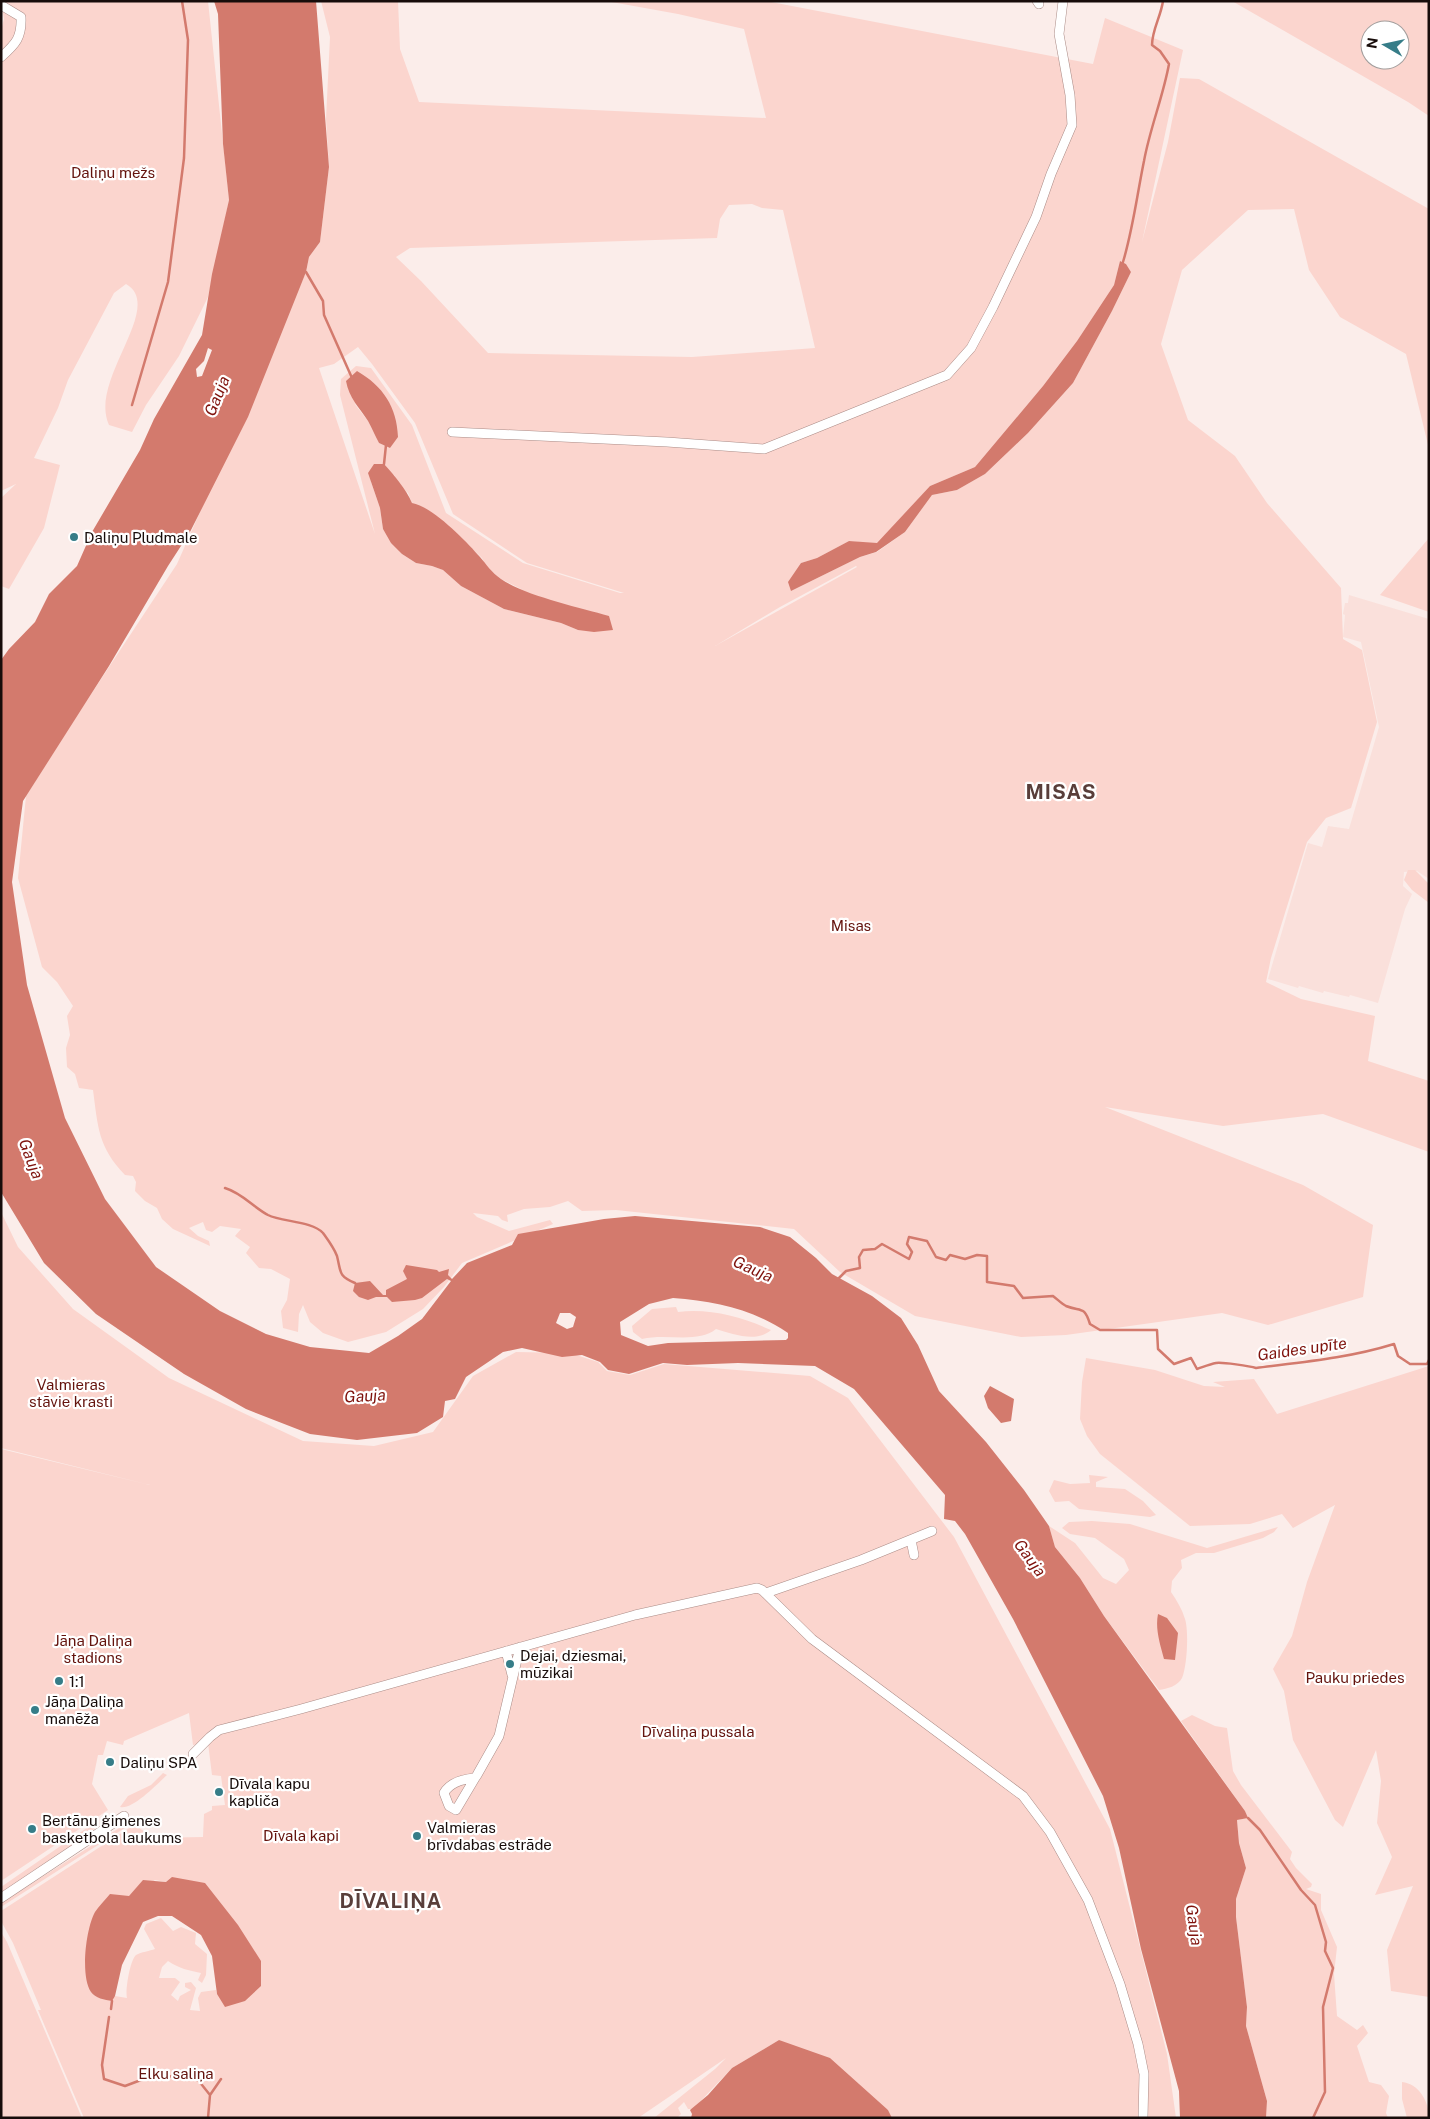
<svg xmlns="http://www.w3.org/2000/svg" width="1430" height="2119" font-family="'Public Sans',sans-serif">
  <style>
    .built { fill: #fae0db }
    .green { fill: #fbd5ce; fill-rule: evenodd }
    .water { fill: #d37a6d; fill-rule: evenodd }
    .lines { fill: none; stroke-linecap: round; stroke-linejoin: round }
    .stream { stroke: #d37a6d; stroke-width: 2.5 }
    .street-casing { stroke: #ab8c87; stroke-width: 10 }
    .street { stroke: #fff; stroke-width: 9 }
    .poi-dot { fill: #367d88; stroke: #fff; stroke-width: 2 }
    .labels { text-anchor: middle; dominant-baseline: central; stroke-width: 4.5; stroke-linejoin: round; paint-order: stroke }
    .park-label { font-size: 15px; fill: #64130d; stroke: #fff }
    .poi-label { font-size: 15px; fill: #170c0a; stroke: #fff; text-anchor: start }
    .water-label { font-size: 16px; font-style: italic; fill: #7f120c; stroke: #fff }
    .district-label { font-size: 20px; font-weight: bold; letter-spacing: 1px; fill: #593e3a; stroke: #fff }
  </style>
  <rect width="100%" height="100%" fill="#fbedea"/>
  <path class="built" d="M1349,595L1429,619V879L1417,871L1404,872L1403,886L1412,894L1405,909L1378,1003L1350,995L1349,997L1324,991L1323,993L1299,986L1298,988L1268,979L1308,843L1322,847L1328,826L1349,829L1379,727L1361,642L1343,637L1345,615L1343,614L1345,603H1348Z"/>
  <path class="green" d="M1,1H208L229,200L208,297L179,356L146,405L132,432L109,425C88,380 166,307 126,284L114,293L68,380L58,408L34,458L60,465L44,528L9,589L1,586V498L16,484L1,491V30L4,19Z
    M321,1H398L400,49L419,102L766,118L744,29L678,14L606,1H766L1093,64L1105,18L1183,50L1142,242L1168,142L1180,78L1199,79L1429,209V449L1406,354L1340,317L1309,270L1294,209L1248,210L1182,270L1161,344L1188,420L1235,456L1267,503L1341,588L1343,639L1362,650L1377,722L1351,808L1326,818L1307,842L1271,958L1266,982L1301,999L1375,1016L1368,1061L1429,1081V1152L1323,1114L1223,1126L1105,1107L1303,1185L1373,1225L1363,1297L1268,1325L1222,1313L1066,1335L1021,1337L915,1316L840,1272L794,1229L616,1210L582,1211L568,1201L550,1207L524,1209L507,1215L508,1222L502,1220L498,1216L473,1213L477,1217L509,1231L550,1220L553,1224L462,1263L444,1287L423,1309L386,1332L348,1342L323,1333L310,1322L303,1305L299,1314L298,1332L283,1328L281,1311L287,1300L290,1279L271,1269L259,1268L246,1253L250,1247L235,1236L241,1229L220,1226L212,1232L206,1230L203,1222L189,1228L198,1236L209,1241L210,1246L173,1229L162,1219L157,1208L145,1201L135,1191L136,1182L133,1176L125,1175C98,1147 98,1127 93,1090L79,1088L75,1074L67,1067L66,1048L70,1035L67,1016L73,1006L57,982L42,967L18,878L26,796L74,720L177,564L306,272L309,257L320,242L329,167L326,119L330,37ZM752,204L762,208L783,210L815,348L692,357L488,353L421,281L396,257L410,248L717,238L720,219L729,205ZM1120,261L1126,264L1131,272L1112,311L1073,383L1028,433L985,474L957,490L932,495L905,532L877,552L860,557L791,591L801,563L817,558L849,541L877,544L930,486L975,467L1043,386L1077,341L1114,285ZM358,347L372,364L415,423L453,514L527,563L624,593H620L523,563L446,513L412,425L371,368L356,366L341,379L340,395L375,534L319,368L334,364ZM354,403L394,441L390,448L379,443L368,421ZM394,475L402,488L408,493L412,503L445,524L482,558L486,567L501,579L521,589L578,630L561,623L504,609L461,586L443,570L432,566L416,563L402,554L383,529L380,508L371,482ZM856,566L857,567L715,646L780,607Z
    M1232,1H1429V116L1408,102ZM1370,30H1400V60H1370Z
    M1429,538V612L1380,595Z
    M1408,870H1415L1429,884V903L1412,890L1404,880Z
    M1,1212L18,1247L73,1309L169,1378L303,1441L374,1446L433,1432L473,1376L516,1352L570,1353L598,1362L607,1371L630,1375L664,1364L810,1376L848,1398L954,1537L1110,1829L1167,2054L1176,2118H892L888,2110L779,2040L732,2068L693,2109H688L684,2102L678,2108L681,2114L677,2118H654L715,2069L726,2058L638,2118H84L38,2010H41L13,1943L1,1921V1911L134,1825L147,1833V1838L203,1837L204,1814L212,1810V1806L225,1805L221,1776L212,1775L208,1743L193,1745L189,1713L124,1741L123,1745L107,1741L103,1755H98L92,1784L108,1810L1,1881V1449L150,1485L1,1448ZM155,1880L166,1882L245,2001L217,1994L216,1990L201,1992L198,1998L200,2011L190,2010L196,1988L191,1982L185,1983V1987L191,1990L180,1996L178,2001L171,1995L180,1982L175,1978H159L162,1967L168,1961C180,1969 188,1970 201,1973L198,1980L202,1983L206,1975L207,1954L195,1944L196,1933L181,1927L173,1931L161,1918L146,1924L144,1929L155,1949C150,1951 141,1952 136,1955C130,1960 125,1991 127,1998L115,1996L111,2001L129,1896Z
    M676,1307L678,1312C710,1308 742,1317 771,1330C757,1343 732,1334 716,1329C698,1344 666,1333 642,1339L633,1332L632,1326L652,1309Z
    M1086,1358L1155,1370L1204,1386L1225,1387L1213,1382L1254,1379L1277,1414L1429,1366V1997L1391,1991L1387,1950L1413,1886L1375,1895L1392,1857L1377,1823L1381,1781L1376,1750L1343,1827L1335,1820L1293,1740L1284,1691L1273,1669L1292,1636L1307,1582L1335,1505L1293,1528L1282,1514L1250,1524L1190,1526L1100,1454L1087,1436L1080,1419L1082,1382Z
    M1089,1475L1108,1477L1096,1482V1487L1125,1489L1143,1501L1156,1515L1150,1517L1079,1509L1069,1501L1055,1502L1049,1491L1054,1480L1070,1484L1090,1483Z
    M1092,1521L1130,1524L1207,1548L1278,1527L1274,1532L1263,1538L1214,1553H1196L1181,1560L1182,1568L1172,1581L1171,1592C1177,1601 1182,1609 1185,1619C1189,1631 1187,1667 1182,1678C1178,1686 1167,1689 1159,1690L1104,1616L1080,1578L1055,1547L1049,1526L1075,1543L1103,1578L1116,1584L1129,1570L1124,1559L1095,1538L1070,1534L1062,1528L1069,1522Z
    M1192,1715L1215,1726L1227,1728L1233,1771L1241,1785L1292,1852L1290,1859L1296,1868L1312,1884L1311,1887L1306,1889L1321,1894V1910L1337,1947L1334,1974L1337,2016L1357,2030L1363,2025L1368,2033L1357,2046L1369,2082L1381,2085L1389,2096L1386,2113L1388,2118H1266L1267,2101L1246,2026L1247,2007L1236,1917V1899L1246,1868L1239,1843L1237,1820L1247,1818L1245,1811L1181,1721Z
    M163,1773L167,1775C157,1784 133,1810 120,1807L128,1796L151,1785Z
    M94,1823L95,1828L86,1836L1,1893V1887Z
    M131,1824L1,1907V1903L124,1825Z
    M1,1932L7,1942L82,2118H1Z
    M1402,2082C1419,2084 1429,2101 1429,2118H1407L1402,2099Z"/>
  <path class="water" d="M214,1H316L329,167L320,242L309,257L306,272L248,417L190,532L168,566L109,666L23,801L12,882L27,985L65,1118L105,1199L156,1267L220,1311L266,1334L310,1347L369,1353L398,1336L422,1319L451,1281L447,1279L422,1298L415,1300L392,1302L387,1297H376L368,1300L359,1297L353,1291L355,1283L370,1281L383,1295H386V1290L407,1279L403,1271L406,1265L437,1270L439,1272L449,1269L448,1275L452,1279L467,1263L512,1245L518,1234L604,1219L635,1216L760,1227L790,1237L816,1258L832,1274L872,1296L901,1318L918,1345L939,1391L986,1442L1024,1490L1049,1526L1055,1547L1080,1578L1104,1616L1245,1811L1248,1818L1237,1820L1239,1843L1246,1868L1236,1899V1917L1247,2007L1246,2026L1267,2101L1266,2118H1180L1179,2091L1141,1949L1119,1848L1103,1796L1013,1619L965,1534L955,1521L944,1519L945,1495L854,1389L815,1366L738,1363L687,1365L663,1363L629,1374L608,1370L600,1362L582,1355L562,1357L522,1348L503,1352L466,1377L455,1399L445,1401L443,1417L417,1433L357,1440L310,1434L246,1409L184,1374L96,1314L44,1263L1,1192V660L9,649L35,622L49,594L77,566L92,532L140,450L154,419L202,335L212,274L229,200L223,144L218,14ZM208,348L212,350L202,376L197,377L196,369L204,361ZM673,1298C715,1301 753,1309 788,1333V1338L786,1340L668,1343L648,1346L621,1335L620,1322L649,1304ZM560,1313H570L576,1317L573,1327L567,1329L556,1323Z
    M1120,261L1126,264L1131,272L1112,311L1073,383L1028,433L985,474L957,490L932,495L905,532L876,552L860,557L791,591L788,582L801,563L817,558L849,541L877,543L930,486L975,467L1043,386L1077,341L1114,285Z
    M357,371C383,386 397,407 398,437L390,448L379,443C375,436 372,428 368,421C359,407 349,398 346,381Z
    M374,464H384C394,475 406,489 412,503C432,506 466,541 480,557C487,565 491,572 501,579C526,596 578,607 609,616L613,630L594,632L578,630L561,623L504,609L461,586L443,570L432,566L416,563L402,554L391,543L383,529L380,508L368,473Z
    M990,1386L1014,1399L1011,1421L1001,1423L988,1408L984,1396Z
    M1158,1614L1167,1618L1178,1633L1175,1660L1164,1659C1160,1644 1155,1629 1158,1614Z
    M172,1877L205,1883L238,1925L261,1961V1986L245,2001L225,2007L217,1994L212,1956L201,1935L172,1916H158L143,1922L122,1965L115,1996L112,2001C105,2000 95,1998 91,1992C80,1976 86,1928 95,1912C99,1906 105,1900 110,1894L129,1896L143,1880L166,1882Z
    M779,2040L830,2058L888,2110L892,2118H691L692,2114L690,2110L708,2095L732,2068Z"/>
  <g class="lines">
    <path class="stream" d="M1123,262C1133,229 1137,195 1144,161C1150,128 1163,97 1169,64L1160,51L1152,45C1152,30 1161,16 1163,1
      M306,272L323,301L324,315L352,378
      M132,405L168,282L184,158L188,40L182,1
      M384,464L386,445
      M225,1188C242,1193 253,1207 268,1215C282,1222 312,1221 323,1233C328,1240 334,1248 337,1256C341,1272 338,1276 355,1283
      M838,1279L846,1271L860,1268L859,1257L863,1250L875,1249L882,1244L909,1259L912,1252L907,1244L909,1237L927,1241L936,1257L946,1260L950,1255L965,1259L977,1255L987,1256V1282L1014,1286L1023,1298L1053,1296C1057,1299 1062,1304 1066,1306C1081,1312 1084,1305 1090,1324L1100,1330H1157L1158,1349L1174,1364L1191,1358L1197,1369C1203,1367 1210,1364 1216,1363C1222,1362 1250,1366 1256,1368C1303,1362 1349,1358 1394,1344L1398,1356L1410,1364H1427L1429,1360
      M1248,1818L1260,1830L1301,1890L1315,1905L1326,1942L1325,1951L1333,1968L1323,2007L1325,2092L1313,2118
      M111,2009L112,2001
      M109,2017L102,2065L104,2079L125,2086L141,2080L158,2078
      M168,2076L198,2080L210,2095
      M208,2118L210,2095L221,2079"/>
    <defs>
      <path id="street" d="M1037,1L1039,4
        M1,5L21,17C22,37 16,44 1,57
        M452,432L667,442L764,449L947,375L971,348L993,307L1036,217L1051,174L1072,125L1070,95L1059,34L1063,1
        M911,1540L914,1555
        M766,1593L861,1560L932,1531
        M506,1651L512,1675
        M193,1754L210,1737L219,1730L301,1709L635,1615L757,1588L762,1590L812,1639L1023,1796L1050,1832L1088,1900L1120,1984L1138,2044L1144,2074L1143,2118
        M475,1778C463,1779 450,1782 444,1793L449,1806L456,1810L475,1778L477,1775L499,1736L520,1647
        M1,1898L124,1816"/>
    </defs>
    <use href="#street" class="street-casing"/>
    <use href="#street" class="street"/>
  </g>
  <g class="poi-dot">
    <circle cx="74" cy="537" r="5"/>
    <circle cx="510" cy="1664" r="5"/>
    <circle cx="59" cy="1681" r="5"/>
    <circle cx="35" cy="1710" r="5"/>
    <circle cx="110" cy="1762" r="5"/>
    <circle cx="219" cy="1792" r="5"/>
    <circle cx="32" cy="1829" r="5"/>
    <circle cx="417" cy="1836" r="5"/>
  </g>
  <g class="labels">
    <g class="park-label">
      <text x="113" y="172">Daliņu mežs</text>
      <text x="851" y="925">Misas</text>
      <text x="71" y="1384">Valmieras<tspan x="71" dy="17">stāvie krasti</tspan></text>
      <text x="93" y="1640">Jāņa Daliņa<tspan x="93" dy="17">stadions</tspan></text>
      <text x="1355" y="1677">Pauku priedes</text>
      <text x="698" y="1731">Dīvaliņa pussala</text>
      <text x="301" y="1835">Dīvala kapi</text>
      <text x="176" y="2073">Elku saliņa</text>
    </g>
    <g class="poi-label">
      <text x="84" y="537">Daliņu Pludmale</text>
      <text x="520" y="1655">Dejai, dziesmai,<tspan x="520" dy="17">mūzikai</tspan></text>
      <text x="69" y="1681">1:1</text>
      <text x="45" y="1701">Jāņa Daliņa<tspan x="45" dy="17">manēža</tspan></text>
      <text x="120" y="1762">Daliņu SPA</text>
      <text x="229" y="1783">Dīvala kapu<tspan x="229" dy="17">kapliča</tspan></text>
      <text x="42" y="1820">Bertānu ģimenes<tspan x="42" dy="17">basketbola laukums</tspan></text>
      <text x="427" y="1827">Valmieras<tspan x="427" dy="17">brīvdabas estrāde</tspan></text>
    </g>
    <g class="water-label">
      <text transform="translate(217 396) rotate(-68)">Gauja</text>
      <text transform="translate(31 1159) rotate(69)">Gauja</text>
      <text transform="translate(753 1269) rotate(24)">Gauja</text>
      <text transform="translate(1302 1349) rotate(-8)">Gaides upīte</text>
      <text transform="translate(365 1396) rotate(-3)">Gauja</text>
      <text transform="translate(1030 1558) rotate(54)">Gauja</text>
      <text transform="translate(1194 1925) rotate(82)">Gauja</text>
    </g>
    <g class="district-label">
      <text x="1061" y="792">MISAS</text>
      <text x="391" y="1901">DĪVALIŅA</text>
    </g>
  </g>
  <rect width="1430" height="2119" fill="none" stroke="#170c0a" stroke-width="5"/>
  <g transform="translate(1385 45) rotate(279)"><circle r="24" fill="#ffffff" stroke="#a29e9d"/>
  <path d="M0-4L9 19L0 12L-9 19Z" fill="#367d88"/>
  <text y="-8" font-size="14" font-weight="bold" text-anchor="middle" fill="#170c0a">N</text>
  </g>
</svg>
